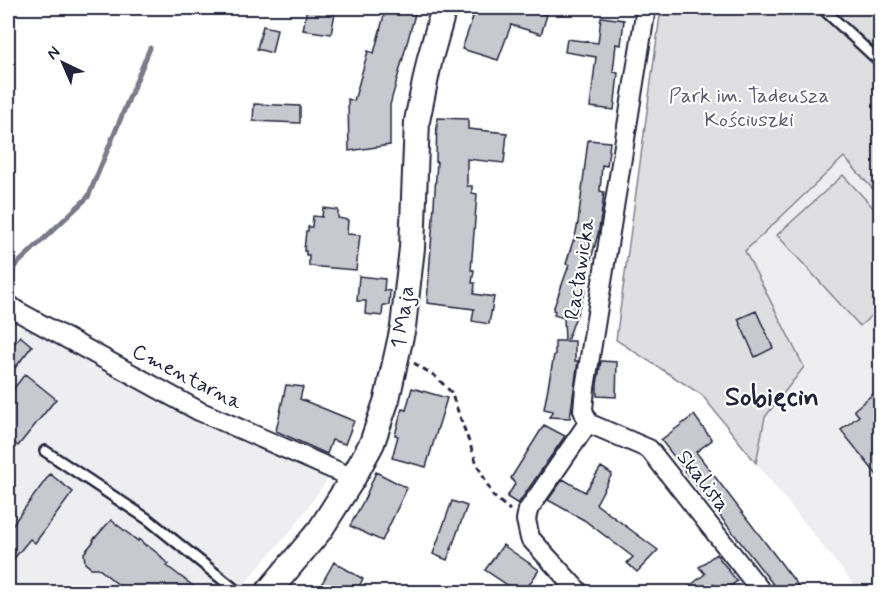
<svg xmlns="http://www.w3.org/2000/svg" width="888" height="600" font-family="Mynerve,sans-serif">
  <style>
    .built { fill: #eeeef1 }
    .green { fill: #dfdfe2; stroke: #80808e; stroke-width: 1.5 }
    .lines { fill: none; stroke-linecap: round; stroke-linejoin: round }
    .stream { stroke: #7a7a88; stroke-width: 5 }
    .building { fill: #c8c8cf; stroke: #22223b; stroke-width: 1.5 }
    .service-casing { stroke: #22223b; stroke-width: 14 }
    .minor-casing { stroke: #22223b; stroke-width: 22 }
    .tertiary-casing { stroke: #22223b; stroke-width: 28 }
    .path { stroke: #22223b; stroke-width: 3; stroke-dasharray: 6 4.5; stroke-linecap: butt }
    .service { stroke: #fff; stroke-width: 9 }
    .minor { stroke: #fff; stroke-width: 18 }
    .tertiary { stroke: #fff; stroke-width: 24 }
    .labels { text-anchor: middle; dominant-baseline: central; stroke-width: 4.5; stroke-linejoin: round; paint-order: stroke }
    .park-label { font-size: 21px; fill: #5b5b6d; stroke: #fff }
    .street-label { font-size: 21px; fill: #22223b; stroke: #fff }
    .district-label { font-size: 27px; font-weight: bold; fill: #22223b; stroke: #fff }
  </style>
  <rect width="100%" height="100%" fill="#fff"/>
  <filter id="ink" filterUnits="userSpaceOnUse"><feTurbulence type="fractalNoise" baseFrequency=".0167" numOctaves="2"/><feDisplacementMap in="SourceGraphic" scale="12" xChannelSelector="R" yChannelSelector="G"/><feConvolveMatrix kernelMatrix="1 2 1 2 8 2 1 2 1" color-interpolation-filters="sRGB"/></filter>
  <g filter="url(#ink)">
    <path class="built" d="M844,157L880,197V592H860L756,463L765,417L804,367L745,251Z
      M20,325L177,410L329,477L294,527L237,592H8V353Z"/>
    <path class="green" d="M661,8H880V197L844,157L745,251L804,367L765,417L756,463L702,395L616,340Z
      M843,175L880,215V308L860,326L777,235Z"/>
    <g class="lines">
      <path class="stream" d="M8,282L14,267L88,197L150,48"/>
    </g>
    <path class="building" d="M307,8H336L331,34L303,30Z
      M386,8L415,14L390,105V145L349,151L348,99L354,101L368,51L374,53Z
      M476,8H523L547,15L541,34L511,25L498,60L462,49Z
      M601,17L624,20L621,45L616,44L613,72L618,73L614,110L590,107L596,57L565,52L567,39L598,43Z
      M263,26L277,29L272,53L257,49Z
      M254,104L300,106V123L253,121Z
      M437,118L468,119V129L507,133L504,163L467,159V186H472V193L477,194L471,270H474L472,283H475L474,294L494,297L489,324L472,321L474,309L427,303L437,162H436Z
      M588,140L610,142L607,166L602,165L600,191L604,192L601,217L598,234L583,288L586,289L567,341H575V361H578L570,418L549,417L553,411L544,409L554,355H555V341H565L564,318L554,315L555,311L553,310L569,265L566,264L573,241H574L578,223Z
      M323,208L338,210V218L348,220L347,234L360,235L356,270L309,266V255H306V251H304L306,231H308V227H312L313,216L322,217Z
      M359,276L385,279L384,290L390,291L389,305H383L382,316L365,314L366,301H357Z
      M756,311L773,348L755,357L738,319Z
      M20,336L32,346L8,377V352Z
      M601,361L617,362L616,397L597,396V384Z
      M25,374L56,399L18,446L8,437V396Z
      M286,385L303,387L300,399L354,421L345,444L332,440L327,454L276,431Z
      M412,388L447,398L426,467L392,458L398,436L395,435L402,409L406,410Z
      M880,388V479L841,430L859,416L854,410Z
      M694,415L712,440L696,452L803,592H779L661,440Z
      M544,425L565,436L518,504L507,497L515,484L511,478Z
      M601,467L612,474L596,504L658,550L637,572L627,563L633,557L584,520L548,500L563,479L585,492Z
      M376,472L407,488L382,541L350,526L365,498Z
      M50,474L73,492L35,543L30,539L8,566V520L13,524Z
      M452,501L467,506L447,560L433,554Z
      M111,520L138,541L139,539L146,546L147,545L162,557L161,558L169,564L167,566L201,592H127L98,568H91L85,563L84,553L94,541L93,540Z
      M503,545L539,570L524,592H518L485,570Z
      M716,554L737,581L723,592H719L713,584L702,592H682L705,574L699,567Z
      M334,562L363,579L356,592H317Z"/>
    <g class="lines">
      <defs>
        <path id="service" d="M822,8L880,62
          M45,451L149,520L238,592"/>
        <path id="minor" d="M8,304L17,311L199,411L353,478
          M588,423L649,449L762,592
          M579,592L530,538L526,520L528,510L588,423L583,410L585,388L646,8"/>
        <path id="tertiary" d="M268,592L320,530L353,478L372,443L387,399L403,327L412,248L417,121L430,58L444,8"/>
      </defs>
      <use href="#service" class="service-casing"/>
      <use href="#minor" class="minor-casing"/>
      <use href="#tertiary" class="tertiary-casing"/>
      <path class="path" d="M414,363L435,376L451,392L477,464L493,496L510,510"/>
      <use href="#service" class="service"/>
      <use href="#minor" class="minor"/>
      <use href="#tertiary" class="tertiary"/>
    </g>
  </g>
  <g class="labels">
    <g class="park-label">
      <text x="749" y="96">Park im. Tadeusza<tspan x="749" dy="24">Kościuszki</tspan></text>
    </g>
    <g class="street-label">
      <text transform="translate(580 269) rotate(-81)">Racławicka</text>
      <text transform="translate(403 317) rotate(-82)">1 Maja</text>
      <text transform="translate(187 377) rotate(27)">Cmentarna</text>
      <text transform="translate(703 481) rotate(52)">Skalista</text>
    </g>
    <g class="district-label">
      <text x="772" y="397">Sobięcin</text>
    </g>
  </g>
  <rect width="888" height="600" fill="none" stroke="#fff" stroke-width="30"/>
  <rect x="15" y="15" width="858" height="570" fill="none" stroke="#22223b" stroke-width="2" filter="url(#ink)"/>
  <g transform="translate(63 63) rotate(316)" stroke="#ffffff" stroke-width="4.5" paint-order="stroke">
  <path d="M0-4.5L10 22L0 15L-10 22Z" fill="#22223b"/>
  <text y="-9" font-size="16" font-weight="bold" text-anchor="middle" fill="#22223b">N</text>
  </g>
</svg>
